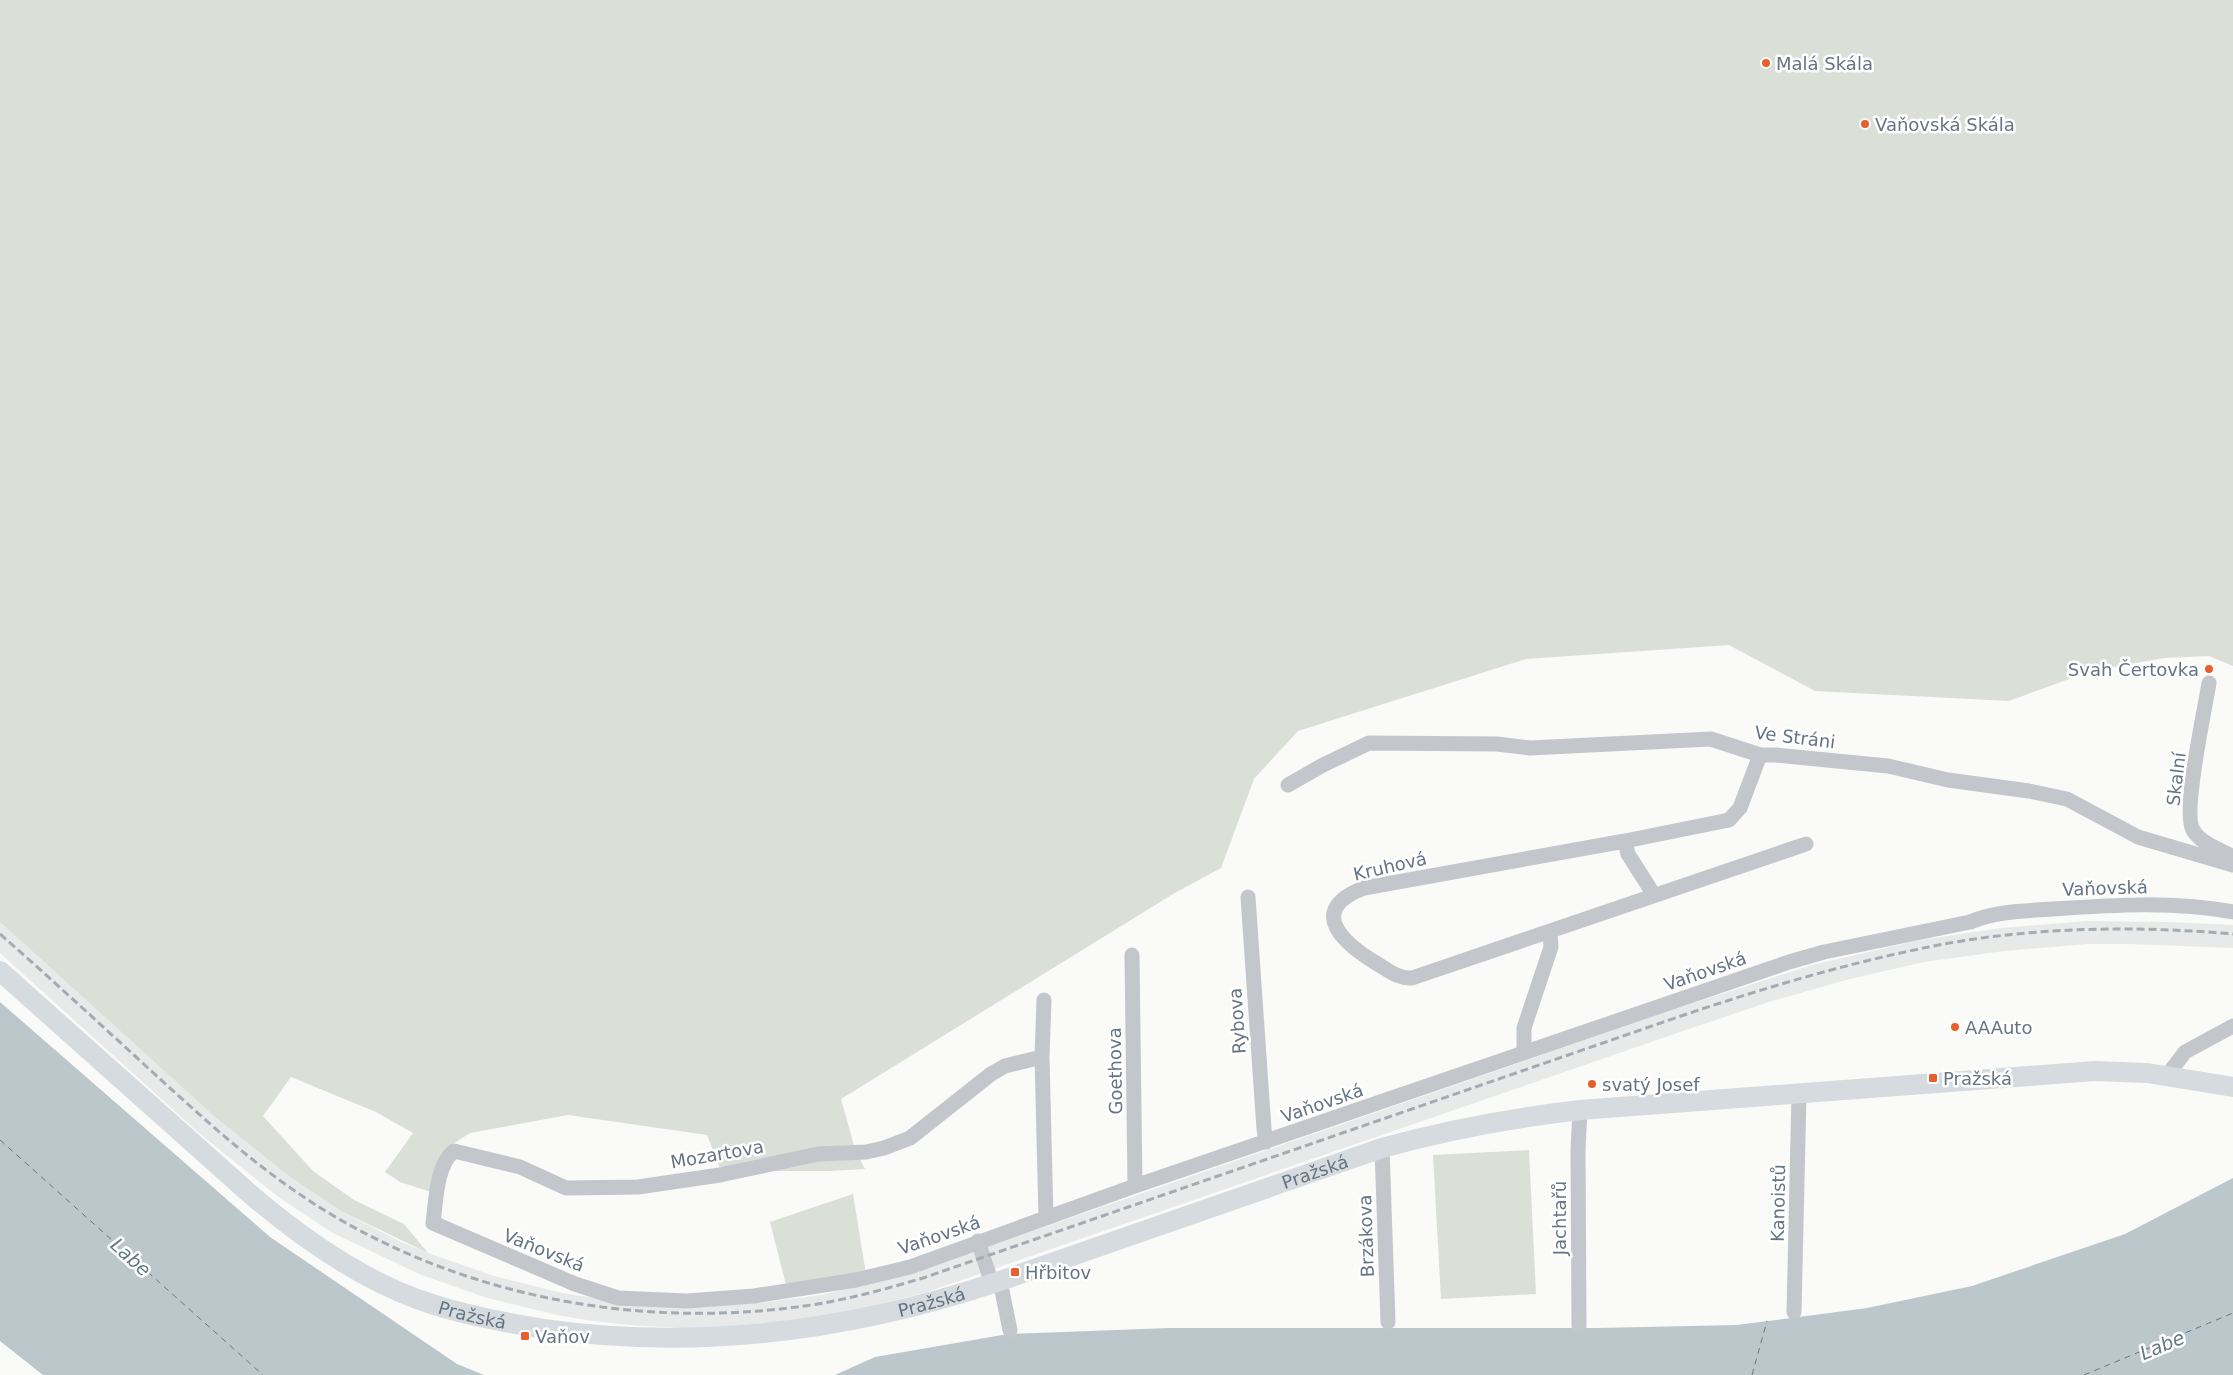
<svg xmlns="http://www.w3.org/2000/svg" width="2233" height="1375" font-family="'DejaVu Sans',sans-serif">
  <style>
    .built { fill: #e8e9e9 }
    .green { fill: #dadfd7 }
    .water { fill: #bcc7cc }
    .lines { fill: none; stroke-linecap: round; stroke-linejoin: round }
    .ferry { stroke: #657a83; stroke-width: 1; stroke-dasharray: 6 5; stroke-linecap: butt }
    .minor { stroke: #c3c7cc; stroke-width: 15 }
    .major { stroke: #d6dbdf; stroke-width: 20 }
    .rail { stroke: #a4abb1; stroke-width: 3; stroke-dasharray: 8 4; stroke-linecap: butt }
    .poi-dot { fill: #e65f2c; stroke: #fff; stroke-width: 2 }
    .labels { text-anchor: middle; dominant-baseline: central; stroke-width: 5; stroke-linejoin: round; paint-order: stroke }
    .poi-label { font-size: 18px; fill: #657483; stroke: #fff; text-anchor: start }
    .street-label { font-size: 18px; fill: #657483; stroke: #fff }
    .water-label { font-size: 19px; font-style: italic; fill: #657a83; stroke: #fff }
  </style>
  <rect width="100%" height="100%" fill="#fafaf8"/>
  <path class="built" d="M2087,921L2170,922L2233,925V948L2129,944H2088L2004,951L1924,962L1846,980L1769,1002L1683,1031L927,1292L826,1318L698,1329L629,1325L593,1321L557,1315L487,1298L419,1274L331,1232L277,1196L200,1134L0,953V922L215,1117L290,1177L343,1212L399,1241L428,1253L494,1276L562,1293L596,1298L758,1303L822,1295L920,1270L1675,1009L1812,965L1920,940L2001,928Z"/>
  <path class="green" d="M0,0H2233V666L2209,656L2164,658L2091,671L2009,701L1815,691L1729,645L1526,659L1298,731L1254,779L1221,868L1173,894L841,1099L855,1149L865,1169L829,1171H721L707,1135L568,1115L470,1133L448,1147L431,1192L400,1182L385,1172L413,1133L376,1112L291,1077L263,1116L313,1171L354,1200L404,1224L428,1253L343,1212L290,1177L215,1117L0,922Z
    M1529,1150L1536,1294L1441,1299L1433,1155Z
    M853,1194L866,1274L787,1289L770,1222Z"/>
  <path class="water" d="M0,1002L270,1237L457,1364L484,1375H43L0,1341Z
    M2233,1178V1375H835L875,1357L1008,1334L1169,1328H1597L1737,1325L1867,1308L1972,1286L2125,1234Z"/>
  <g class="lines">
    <path class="ferry" d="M0,1140L263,1375
      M1752,1375L1767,1321
      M2084,1375L2233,1313"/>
    <path class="minor" d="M2209,683C2205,709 2182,812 2193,830C2201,844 2220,849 2233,857
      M1288,785L1323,765L1369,743L1497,744L1530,748L1711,739L1760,755H1776L1888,766L1948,780L2029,791L2067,799L2138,837L2233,865
      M1625,841L1729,820L1740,808L1760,755
      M1654,895L1628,854L1625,841L1364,888C1306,910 1343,943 1376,963C1388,970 1398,979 1412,978L1806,844
      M1248,897L1264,1129L1266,1142
      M1132,955L1135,1186
      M1044,1000L1042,1057L1046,1218
      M1524,1053V1028L1551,947L1550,932
      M1042,1057L1005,1066L991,1074L910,1138L884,1148L866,1152L818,1154L720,1175L638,1187L566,1188L520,1167L454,1151C436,1165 436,1202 433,1223L575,1284L618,1298L687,1301L754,1296L856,1280L910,1267L1135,1186L1789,962L1824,952L1970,922C1996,911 2025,911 2053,909C2112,905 2174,901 2233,912
      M2166,1077L2185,1052L2233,1026
      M1382,1148L1388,1322
      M978,1241L992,1284
      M1000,1281L1010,1330
      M1794,1312L1799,1094
      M1579,1326L1578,1150L1580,1110"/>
    <path class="major" id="s1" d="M0,971L249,1193C299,1236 355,1276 417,1299C458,1314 502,1322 545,1329C701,1351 851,1331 1000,1281L1382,1148C1447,1130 1512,1118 1580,1110L2095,1071L2147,1073L2233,1087"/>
    <path class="rail" d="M0,934C50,978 99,1023 148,1068C192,1108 236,1149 285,1184C429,1288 614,1329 789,1308C835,1303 879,1291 923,1278L1678,1017C1758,990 1837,966 1919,949C2021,927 2130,925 2233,934"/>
  </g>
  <g class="poi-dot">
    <circle cx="1766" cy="63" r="5"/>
    <circle cx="1865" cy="124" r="5"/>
    <circle cx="2209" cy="669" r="5"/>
    <circle cx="1955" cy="1027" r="5"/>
    <rect x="1928" y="1073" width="10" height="10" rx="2.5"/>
    <circle cx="1592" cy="1084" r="5"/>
    <rect x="1010" y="1267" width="10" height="10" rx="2.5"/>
    <rect x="520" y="1331" width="10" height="10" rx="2.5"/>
  </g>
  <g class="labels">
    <g class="poi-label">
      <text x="1776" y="63">Malá Skála</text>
      <text x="1875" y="124">Vaňovská Skála</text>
      <text x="2199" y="669" text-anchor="end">Svah Čertovka</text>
      <text x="1965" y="1027">AAAuto</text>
      <text x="1943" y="1078">Pražská</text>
      <text x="1602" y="1084">svatý Josef</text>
      <text x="1025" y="1272">Hřbitov</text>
      <text x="535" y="1336">Vaňov</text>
    </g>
    <g class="street-label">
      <text transform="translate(1795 737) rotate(7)">Ve Stráni</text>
      <text transform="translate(2176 779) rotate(-83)">Skalní</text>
      <text transform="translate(1390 866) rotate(-13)">Kruhová</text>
      <text transform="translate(2105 888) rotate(-2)">Vaňovská</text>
      <text transform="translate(1705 971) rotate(-19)">Vaňovská</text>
      <text transform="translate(1237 1021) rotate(-94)">Rybova</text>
      <text transform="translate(1115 1071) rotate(-91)">Goethova</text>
      <text transform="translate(1322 1103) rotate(-19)">Vaňovská</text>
      <text transform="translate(717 1154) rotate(-10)">Mozartova</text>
      <text stroke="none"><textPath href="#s1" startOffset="1460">Pražská</textPath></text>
      <text transform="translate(1778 1203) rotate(-89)">Kanoistů</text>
      <text transform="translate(1559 1218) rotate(-90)">Jachtařů</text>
      <text transform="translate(939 1235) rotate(-19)">Vaňovská</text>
      <text transform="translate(1366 1236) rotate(-92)">Brzákova</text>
      <text transform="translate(544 1250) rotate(22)">Vaňovská</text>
      <text stroke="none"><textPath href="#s1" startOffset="1055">Pražská</textPath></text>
      <text stroke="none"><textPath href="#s1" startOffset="591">Pražská</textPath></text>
    </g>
    <g class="water-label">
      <text transform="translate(131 1257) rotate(42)">Labe</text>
      <text transform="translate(2162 1345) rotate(-23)">Labe</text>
    </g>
  </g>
</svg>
